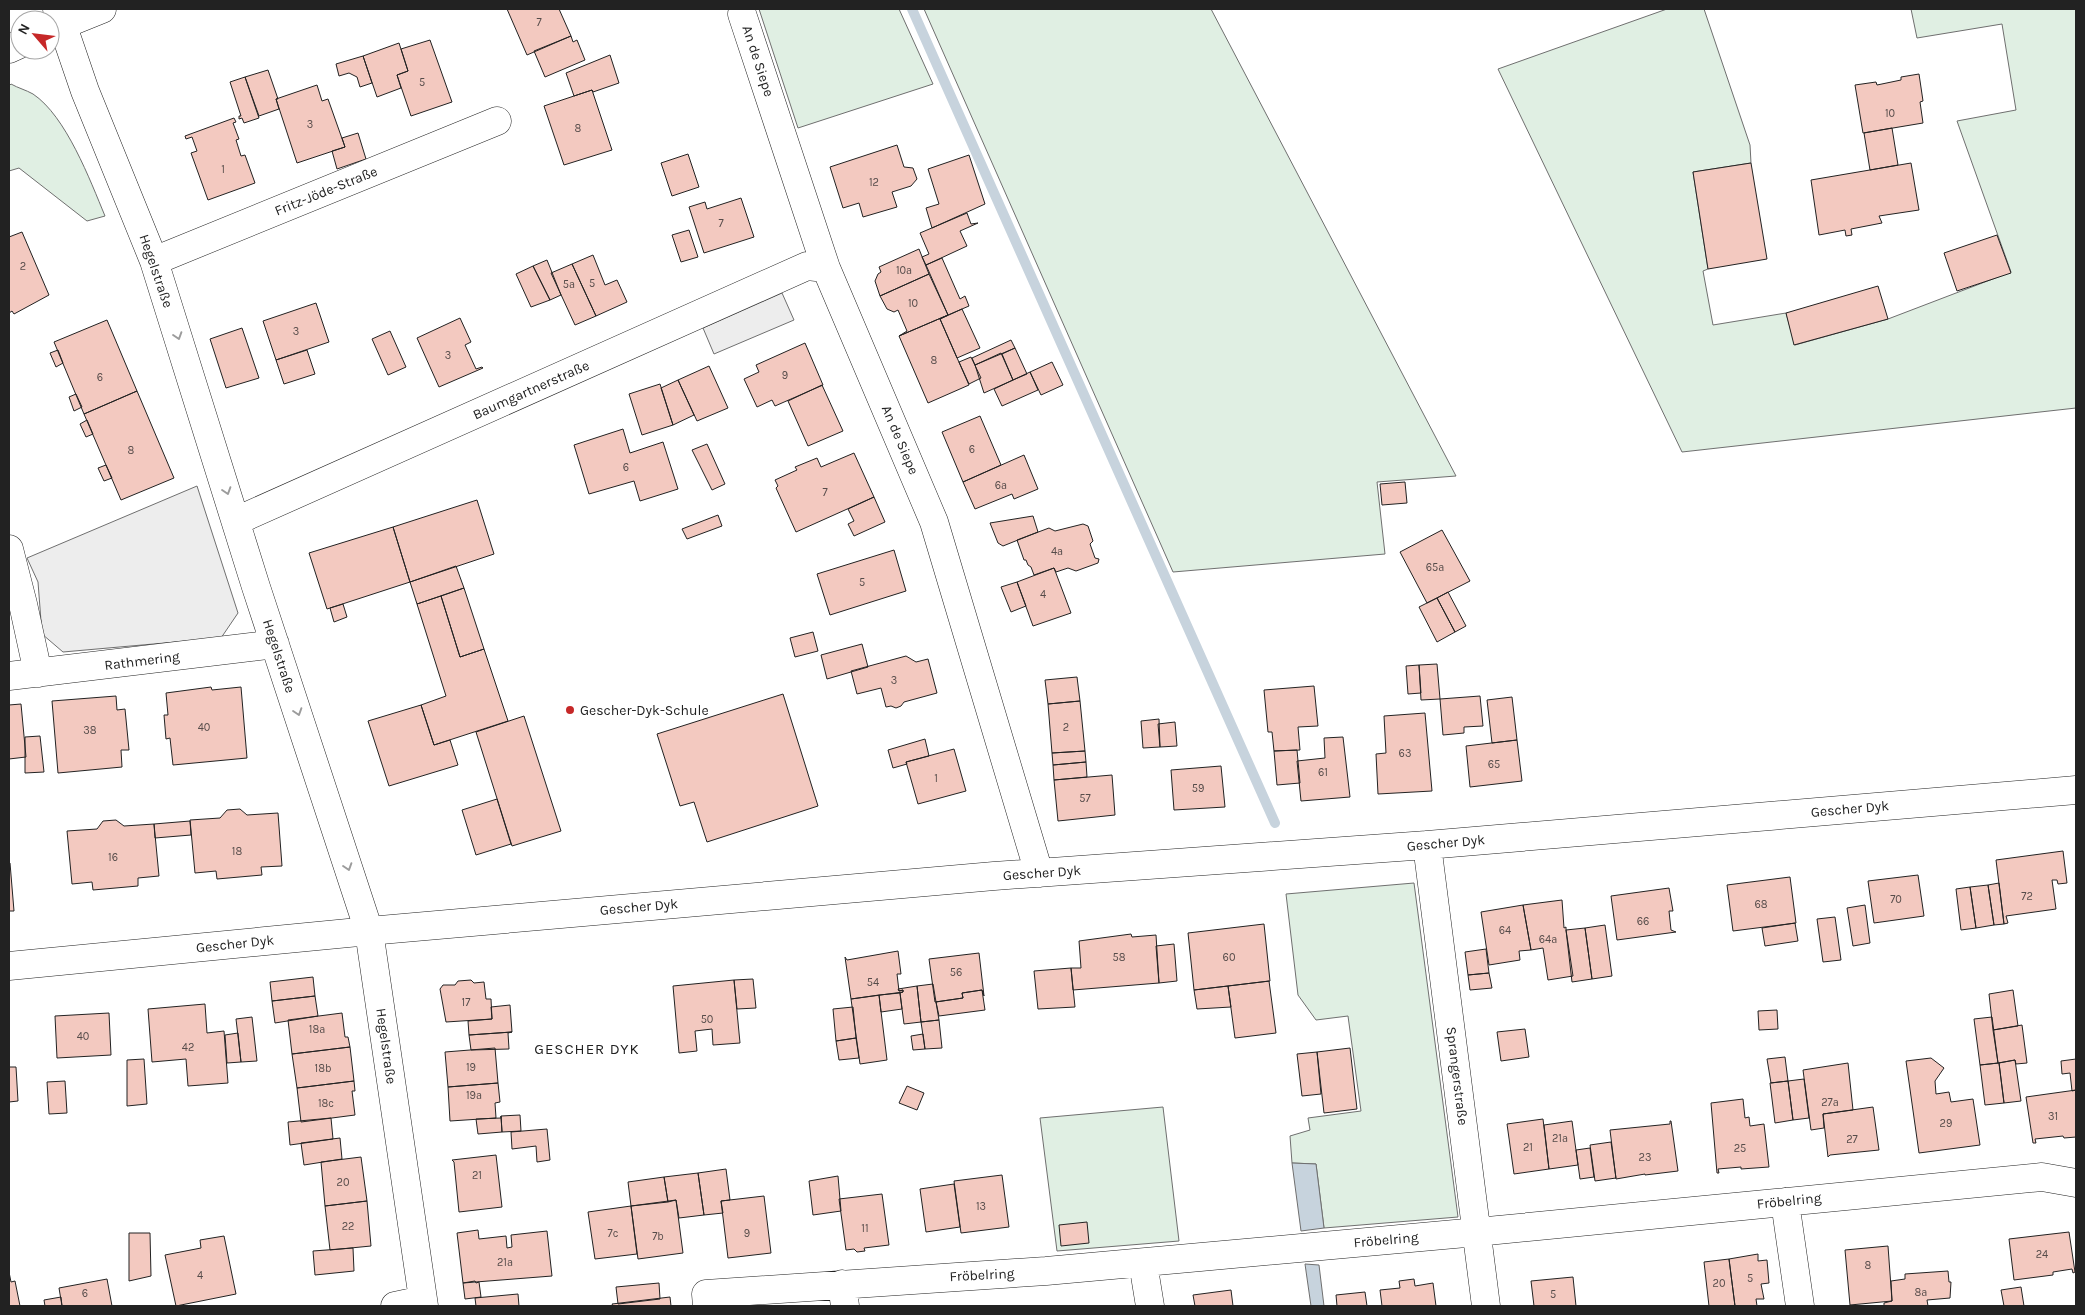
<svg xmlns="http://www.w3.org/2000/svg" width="2085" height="1315" font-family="Karla,sans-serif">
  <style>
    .green { fill: #e0efe3; stroke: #6f6f6f }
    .parking { fill: #ededed; stroke: #6f6f6f }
    .water { fill: #c7d3dd; stroke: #6f6f6f }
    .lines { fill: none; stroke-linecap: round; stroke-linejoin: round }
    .stream { stroke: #c7d3dd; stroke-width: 10 }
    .building { fill: #f3c9c0; stroke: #222 }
    .minor-casing { stroke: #222; stroke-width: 29 }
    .major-casing { stroke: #222; stroke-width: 29 }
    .minor { stroke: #fff; stroke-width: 28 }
    .major { stroke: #fff; stroke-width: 28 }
    .oneway { stroke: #9c9c9c }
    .poi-dot { fill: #c62828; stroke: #fff; stroke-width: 2 }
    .labels { text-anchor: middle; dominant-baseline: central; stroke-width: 4; stroke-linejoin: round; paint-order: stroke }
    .number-label { font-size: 11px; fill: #564c4a }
    .street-label { font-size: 14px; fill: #222; stroke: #fff }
    .poi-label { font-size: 14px; fill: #222; stroke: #fff; text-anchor: start }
    .neighbourhood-label { font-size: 15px; letter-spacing: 1px; fill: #222; stroke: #fff }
  </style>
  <rect width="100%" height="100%" fill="#fff"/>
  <path class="green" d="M759,9H899L933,84L798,128Z
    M924,9H1211L1456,476L1377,482L1385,554L1173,572Z
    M1667,9H1704L1750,145L1751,163L1693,172L1708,269L1703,271L1713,325L1786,313L1795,345L1888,319L2011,272L1957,121L2016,110L2002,24L1917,38L1911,9H2076V408L1682,452L1498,69Z
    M11,84C18,88 26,90 33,94C66,116 90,180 105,216L87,221L19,168L9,171V86Z
    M1414,883L1458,1217L1324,1228L1316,1164L1292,1163L1290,1136L1310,1130L1308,1118L1361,1111L1348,1016L1316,1020L1298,995L1286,894Z
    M1163,1107L1179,1241L1057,1251L1040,1118Z"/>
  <path class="parking" d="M782,293L794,320L714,354L703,328Z
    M197,486L238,613L221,638L63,652L42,634L38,582L27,558Z"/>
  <path class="water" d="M1292,1163L1316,1164L1324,1228L1301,1231Z
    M1305,1264L1319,1265L1324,1306H1311Z"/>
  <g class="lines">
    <path class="stream" d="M912,9L1275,823"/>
  </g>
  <path class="building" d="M507,9H559L571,36L527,55Z
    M571,36L573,42L577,40L585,60L545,77L534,51Z
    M430,40L452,102L411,116L397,75L408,71L401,49Z
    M399,43L408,71L397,75L401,88L377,97L363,56Z
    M610,55L619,83L593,92L592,90L574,96L566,73Z
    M363,56L372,83L360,87L357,77L349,73L339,76L336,64Z
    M268,70L278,99H276L279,109L259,116L245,77Z
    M1919,74L1923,101L1920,102L1923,123L1863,133L1855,85L1876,82L1877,85L1901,80V77Z
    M245,77L259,118L244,123L242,118L239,119V116H241L230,82Z
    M317,85L322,101L328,99L345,147L297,163L276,99Z
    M592,90L612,150L564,165L544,106Z
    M234,118L236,122L233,123L239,139L236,140L241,156L245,155L255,183L208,200L191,153L197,151L192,137L186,139L185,136Z
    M1892,128L1898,165L1870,170L1864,133Z
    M358,133L366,159L337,169L332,151L345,147L342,138Z
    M897,145L904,167L913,168L917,179L911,186L892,192L897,207L863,217L859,203L843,208L830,167Z
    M688,154L699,187L672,196L661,163Z
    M969,155L985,204L932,228L926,208L939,204L928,169Z
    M1751,163L1767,259L1708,269L1693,172Z
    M1911,163L1919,210L1879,216L1882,223L1851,229L1852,235L1846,236L1845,230L1819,235L1811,180Z
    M741,198L754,237L704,253L689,207L705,202L707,209Z
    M967,213L971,224L978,223L960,231L967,246L926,265L922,257L929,254L920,233Z
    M689,230L698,257L681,262L672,235Z
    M22,232L49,295L14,314L12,311L9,313V237Z
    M1997,235L2011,273L1957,291L1944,253Z
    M919,249L929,274L880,296L875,281L878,274L881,272L879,267Z
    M593,255L605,285L617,280L627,302L596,316L572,264Z
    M942,258L960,299L965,296L969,306L948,315L926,265Z
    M547,260L561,295L550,300L533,266Z
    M572,264L596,316L575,325L551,273Z
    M533,266L550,300L531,307L516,274Z
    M929,274L948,315L899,336L907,331L898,310L894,312L887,309L880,296Z
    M1878,286L1888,319L1794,345L1786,313Z
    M316,303L329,342L276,360L263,321Z
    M962,309L980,348L957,358L940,319Z
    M948,315L940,319L969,385L928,403L899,336Z
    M460,318L471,342L465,345L476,369L482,367L483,368L439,387L417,338Z
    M107,320L137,391L84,414L54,342Z
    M242,328L259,378L226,388L210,339Z
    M390,331L406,367L388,375L372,339Z
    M1011,340L1015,348L975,365L972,358Z
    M805,343L823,385L775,406L772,400L757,407L744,379L759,372L756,365Z
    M1015,348L1027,374L1013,380L1002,354Z
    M58,350L63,363L56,367L50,353Z
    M307,350L315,374L284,384L276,360Z
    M1001,353L1013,380L984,393L975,365Z
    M971,357L981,378L969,384L959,362Z
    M1052,362L1063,385L1041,395L1030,372Z
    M709,366L728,408L697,421L678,380Z
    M1030,372L1038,390L1002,406L994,389Z
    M678,380L694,415L673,425L661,388Z
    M660,384L673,425L642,435L629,394Z
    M822,385L843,431L808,446L788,401Z
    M137,391L174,478L121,500L84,414Z
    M76,394L82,407L74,411L69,397Z
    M980,416L1001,465L963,482L942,432Z
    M87,420L93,434L86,437L80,424Z
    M623,429L630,453L663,442L678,489L640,501L634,481L589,494L574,445Z
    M707,444L725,484L712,490L692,450Z
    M854,453L874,497L796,532L776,488L778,486L775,480L797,470L795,467L817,458L821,467Z
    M1024,455L1038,489L1014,499L1012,494L975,509L963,482Z
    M106,465L112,478L104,481L98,468Z
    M1405,482L1407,503L1382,505L1380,484Z
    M874,497L885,522L854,536L848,524L854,521L848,509Z
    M477,500L494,554L410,582L393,527Z
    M718,515L722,526L687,539L682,529Z
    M1033,516L1038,532L1003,546L998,543L990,523Z
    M1083,524L1088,526L1093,541L1090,544L1095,558L1099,559L1098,563L1076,571L1068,568L1056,572L1054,568L1034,575L1031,567L1028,565L1026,560H1024L1017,540L1049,528L1055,531Z
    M393,527L410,582L327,609L309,553Z
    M1442,530L1470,581L1427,603L1400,552Z
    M894,550L906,591L830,615L817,574Z
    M456,566L464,588L417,604L410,582Z
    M1054,568L1071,613L1033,626L1017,582Z
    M1017,582L1026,606L1011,612L1001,587Z
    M464,588L484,649L460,657L441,596Z
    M1448,592L1466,626L1455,632L1437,598Z
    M441,596L460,657L484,649L508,721L434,745L421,705L446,696L417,604Z
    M1437,598L1455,632L1437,642L1419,607Z
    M343,604L347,617L334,622L330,608Z
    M813,632L818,651L795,657L790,638Z
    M862,644L868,667L827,679L821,655Z
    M906,656L916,662L928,659L937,693L904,702L901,706L896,708L891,706L886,707L881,688L857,694L851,671Z
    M1437,664L1440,699L1421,700L1419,665Z
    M1419,665L1421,693L1408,694L1406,666Z
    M1077,677L1080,701L1048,704L1045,680Z
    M1314,686L1318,726L1298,727L1300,750L1274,751L1272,732H1268L1264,690Z
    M211,687L212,690L241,687L247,758L173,765L170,738L166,739L164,715H168L166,693Z
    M783,694L818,806L707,842L694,802L680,806L657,734Z
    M116,696L117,710L125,709L129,750H121L122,767L58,773L52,701Z
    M1480,696L1483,726L1464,727V733L1443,735L1440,699Z
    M1512,697L1517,740L1492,743L1487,700Z
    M1080,701L1085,751L1052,753L1048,704Z
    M21,704L26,757L9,759V705Z
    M421,705L434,745L450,740L458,765L389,786L368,721Z
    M1425,713L1432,791L1378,794L1376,754L1386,753L1384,716Z
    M524,716L561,831L512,846L476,732Z
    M1159,719L1160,747L1143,748L1141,721Z
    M1175,722L1177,746L1160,747L1158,724Z
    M40,736L44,772L25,773V737Z
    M1343,737L1350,797L1301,801L1297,761L1325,758L1324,738Z
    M925,739L929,756L906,762L907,764L893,768L888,750Z
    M1517,740L1522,781L1470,787L1466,746Z
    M954,749L966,791L918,804L906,762Z
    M1297,750L1300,783L1277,785L1274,751Z
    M1085,751L1086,762L1053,765L1052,753Z
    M1086,762L1087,777L1054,780L1053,765Z
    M1221,766L1225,807L1174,810L1171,770Z
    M1112,775L1115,815L1058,821L1054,780Z
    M497,799L511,844L476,855L462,810Z
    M240,809L247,815L278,813L282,866L261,867L262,875L217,879L216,871L195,873L190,820L220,818L227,810Z
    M116,820L124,826L154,824L159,876L138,878V886L93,890L92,882L72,884L67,831L97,829L103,821Z
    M190,821L191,835L155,838L154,824Z
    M2063,851L2067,883L2058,884L2057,880H2052L2056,909L2006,916L2008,923L2004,924L1996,860Z
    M9,863H10L14,911H9Z
    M1918,875L1924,916L1874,923L1868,881Z
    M1790,877L1796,923L1733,931L1727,885Z
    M1999,883L2004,924L1994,925L1988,885Z
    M1988,885L1994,925L1976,928L1970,887Z
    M1970,887L1976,928L1961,930L1956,889Z
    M1669,888L1673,911H1669L1671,930L1676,932L1617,940L1611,896Z
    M1562,900L1564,928L1566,927V930L1573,976L1548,980L1543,948L1531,950L1523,905Z
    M1523,905L1531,950L1519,951L1520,960L1489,965L1481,912Z
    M1865,905L1870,943L1853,946L1847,908Z
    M1835,917L1841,960L1823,962L1817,919Z
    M1795,923L1798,941L1765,946L1762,928Z
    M1264,924L1270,981L1194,990L1188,933Z
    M1605,925L1612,976L1592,979L1585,928Z
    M1585,928L1592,979L1572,982L1566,930Z
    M1131,934L1132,937L1156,935L1159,983L1073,990L1071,968H1081L1079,941Z
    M1174,944L1177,981L1159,983L1156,946Z
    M1486,949L1489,973L1468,975L1465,952Z
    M898,951L901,974H897L899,991L903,990V992L851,999L845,957L847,960Z
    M979,953L984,996L982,990L962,993L963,998L935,1002L929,959Z
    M1071,968L1075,1007L1038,1009L1034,971Z
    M1489,973L1492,988L1470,990L1468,975Z
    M313,977L315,996L272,1001L270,982Z
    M753,979L756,1008L737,1009L734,980Z
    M471,980L474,983L484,982L486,999H491L492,1019L446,1022L440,989L443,985H455L458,981Z
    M734,980L740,1043L713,1045L712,1029L695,1031L697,1051L679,1053L673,986Z
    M1269,981L1276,1033L1235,1038L1228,986Z
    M933,984L939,1020L921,1022L917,986Z
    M917,986L921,1022L904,1024L900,993L903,992V990L899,991L898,989Z
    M1228,986L1231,1007L1197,1009L1194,990Z
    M982,990L985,1010L939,1016L936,1002L963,998L962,993Z
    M2013,990L2018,1026L1993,1030L1989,994Z
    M900,993L902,1009L881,1012L879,995Z
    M879,995L887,1060L860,1064L851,999Z
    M315,996L318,1016L275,1023L272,1001Z
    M205,1004L207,1033L224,1031L228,1083L188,1086L186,1059L152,1062L148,1009Z
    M510,1005L512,1032L469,1035L468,1021L492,1019L491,1007Z
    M853,1007L856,1038L836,1041L833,1009Z
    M1777,1010L1778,1029L1759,1030L1758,1011Z
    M109,1013L111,1055L57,1058L55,1016Z
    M342,1013L345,1037H348L350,1047L292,1054L288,1020Z
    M252,1017L257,1061L241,1062L236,1019Z
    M1992,1017L1998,1063L1980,1065L1974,1019Z
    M939,1020L942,1048L925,1049L921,1022Z
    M2022,1025L2027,1063L2016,1064L2015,1060L1998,1063L1993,1030Z
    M1525,1029L1529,1057L1501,1061L1497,1032Z
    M512,1032L508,1033L509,1049L471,1050L469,1035Z
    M238,1033L241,1062L227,1063L225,1035Z
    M923,1034L925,1049L913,1050L911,1036Z
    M856,1038L859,1058L839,1060L836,1041Z
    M350,1047L354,1081L297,1088L292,1054Z
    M495,1048L498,1083L448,1087L445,1052Z
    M1350,1048L1357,1109L1324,1113L1317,1052Z
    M1317,1052L1321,1094L1302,1096L1297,1054Z
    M1785,1057L1788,1081L1771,1083L1767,1059Z
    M1931,1058L1944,1068L1935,1081L1936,1094L1949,1092L1951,1102L1973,1099L1980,1145L1919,1153L1906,1061Z
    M144,1059L147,1104L127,1106V1060Z
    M2076,1059V1090L2072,1091L2070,1073L2062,1074L2061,1061Z
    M2015,1060L2021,1101L2004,1103L1999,1063Z
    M1848,1063L1853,1110L1823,1114L1824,1128L1811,1130L1803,1070Z
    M1999,1063L2004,1103L1985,1105L1980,1065Z
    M9,1067H16L18,1101L9,1102Z
    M1804,1079L1809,1118L1793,1120L1788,1081Z
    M65,1081L67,1113L49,1114L47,1082Z
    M354,1081L355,1091H352L355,1115L301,1122L297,1088Z
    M1788,1081L1793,1120L1775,1123L1770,1083Z
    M498,1083L500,1102L495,1103L496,1118L450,1121L448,1087Z
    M907,1086L924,1093L917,1110L899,1103Z
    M2076,1090V1137L2064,1138L2063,1136L2035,1139L2036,1143H2033L2026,1097Z
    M1743,1099L1745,1118L1749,1117L1750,1126L1764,1124L1769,1167L1741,1169V1167L1718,1169L1719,1173H1717L1711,1103Z
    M1873,1107L1879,1150L1830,1155L1828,1157L1823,1114Z
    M520,1115L521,1131L502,1132L501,1116Z
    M501,1116L502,1132L478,1134L476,1119L501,1118Z
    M331,1118L333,1139L290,1145L288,1122Z
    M1543,1119L1549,1169L1514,1174L1507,1124Z
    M1572,1121L1578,1165L1549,1169L1544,1125Z
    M1670,1121H1671L1678,1171L1645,1175V1174L1616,1179L1610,1130L1670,1124Z
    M547,1129L550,1160L537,1162L536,1146L512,1149L511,1132Z
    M340,1138L342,1159L304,1165L301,1143Z
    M1611,1142L1616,1178L1595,1181L1590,1145Z
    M1590,1148L1594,1177L1580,1179L1576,1150Z
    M496,1155L502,1207L459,1212L454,1162L452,1160Z
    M361,1157L367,1201L325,1206L321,1162Z
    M726,1169L730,1200L721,1201L723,1213L704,1215L698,1173Z
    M698,1173L704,1215L679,1218L676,1200L668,1202L664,1177Z
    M1002,1175L1009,1227L961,1233L954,1181Z
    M838,1176L841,1211L813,1215L809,1181Z
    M664,1177L668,1202L631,1206L628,1182Z
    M954,1184L960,1227L926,1232L920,1189Z
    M882,1194L889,1245L864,1248L865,1251L857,1252L854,1249L846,1250L839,1199Z
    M764,1196L771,1253L728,1258L721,1201Z
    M676,1200L683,1253L638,1259L631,1206Z
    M367,1201L371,1246L330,1250L325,1206Z
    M631,1206L637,1254L595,1259L588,1212Z
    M1087,1222L1089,1243L1061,1246L1059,1225Z
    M478,1230L479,1239L506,1236L507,1248L512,1247L511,1235L547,1231L552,1276L463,1283L457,1233Z
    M2069,1232L2075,1272L2073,1273L2072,1269L2053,1272V1275L2014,1280L2009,1239Z
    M129,1233H150L151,1276L129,1281Z
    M224,1236L236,1294L176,1306L165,1255L201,1248L200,1240Z
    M1888,1246L1892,1301L1850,1305L1845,1250Z
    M353,1248L354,1271L315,1275L313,1251Z
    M1758,1254V1261L1767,1260L1769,1283L1761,1284L1764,1299H1756L1757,1306H1735L1729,1259Z
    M1729,1259L1735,1306H1709L1704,1262Z
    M1948,1271L1949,1282H1951L1950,1298L1927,1300L1928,1306H1884V1303L1892,1301L1891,1281L1905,1279V1274Z
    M9,1272L11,1282L15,1281L20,1306H9Z
    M1573,1277L1576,1306H1534L1531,1281Z
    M107,1279L112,1306H62L59,1288Z
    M1414,1279L1415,1286L1433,1283L1436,1306H1382L1380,1290L1400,1288L1399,1281Z
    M475,1281L476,1283L479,1282L481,1297L465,1299L463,1283Z
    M659,1283L660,1299L618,1304L616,1287Z
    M2021,1287L2024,1306H2004L2001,1290Z
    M1231,1290L1233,1306H1195L1193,1295Z
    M1365,1292L1367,1306H1337L1336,1295Z
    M518,1294L519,1306H476L475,1298Z
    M61,1297L62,1306H45L44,1300Z
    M670,1297L671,1306H613L612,1304Z"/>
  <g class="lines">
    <defs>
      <path id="minor" d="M57,9L85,91L154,261L256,587L369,931L424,1306
        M742,14L826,268L934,522L1039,873
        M154,261L497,121
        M236,521L807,266L826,268
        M9,549L23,604L38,673
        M9,676L275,644
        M1427,845L1486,1306
        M9,966L369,931L994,876L1427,845L2076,790
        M1785,1202L1800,1306
        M1143,1263L1150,1306
        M842,1284L845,1306
        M395,1306L423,1300
        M707,1306L706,1294L1046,1271L1477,1232L2042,1177L2076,1183"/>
      <path id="major" d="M50,30L102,9
        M9,49L20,44"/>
    </defs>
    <use href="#minor" class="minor-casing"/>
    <use href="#major" class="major-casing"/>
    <use href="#minor" class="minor"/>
    <use href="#major" class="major"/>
  </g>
  <defs><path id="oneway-chevron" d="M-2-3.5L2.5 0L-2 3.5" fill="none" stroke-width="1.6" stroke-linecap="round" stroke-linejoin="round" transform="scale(1.25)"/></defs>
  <g class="oneway">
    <use href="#oneway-chevron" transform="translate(178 336) rotate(72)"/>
    <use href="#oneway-chevron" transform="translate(227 491) rotate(72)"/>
    <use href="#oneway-chevron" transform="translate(298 712) rotate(72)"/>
    <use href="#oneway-chevron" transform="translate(348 867) rotate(72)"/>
  </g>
  <circle class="poi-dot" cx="570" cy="710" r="5"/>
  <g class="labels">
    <g class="number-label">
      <text x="539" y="22">7</text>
      <text x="422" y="82">5</text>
      <text x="1890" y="113">10</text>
      <text x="310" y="124">3</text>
      <text x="578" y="128">8</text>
      <text x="223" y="169">1</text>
      <text x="874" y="182">12</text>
      <text x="721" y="223">7</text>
      <text x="23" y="266">2</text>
      <text x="904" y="270">10a</text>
      <text x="592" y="283">5</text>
      <text x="569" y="284">5a</text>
      <text x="913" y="303">10</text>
      <text x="296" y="331">3</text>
      <text x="448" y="355">3</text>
      <text x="934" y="360">8</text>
      <text x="785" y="375">9</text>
      <text x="100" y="377">6</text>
      <text x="972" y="449">6</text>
      <text x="131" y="450">8</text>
      <text x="626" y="467">6</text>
      <text x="1001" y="485">6a</text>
      <text x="825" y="492">7</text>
      <text x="1057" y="551">4a</text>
      <text x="1435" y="567">65a</text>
      <text x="862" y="582">5</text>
      <text x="1043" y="594">4</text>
      <text x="894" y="680">3</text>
      <text x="204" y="727">40</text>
      <text x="1066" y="727">2</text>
      <text x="90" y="730">38</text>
      <text x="1405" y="753">63</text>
      <text x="1494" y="764">65</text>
      <text x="1323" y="772">61</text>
      <text x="936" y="778">1</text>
      <text x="1198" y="788">59</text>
      <text x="1085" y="798">57</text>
      <text x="237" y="851">18</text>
      <text x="113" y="857">16</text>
      <text x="2027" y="896">72</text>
      <text x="1896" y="899">70</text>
      <text x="1761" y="904">68</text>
      <text x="1643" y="921">66</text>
      <text x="1505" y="930">64</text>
      <text x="1548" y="939">64a</text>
      <text x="1119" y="957">58</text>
      <text x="1229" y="957">60</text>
      <text x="956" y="972">56</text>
      <text x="873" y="982">54</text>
      <text x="466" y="1002">17</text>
      <text x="707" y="1019">50</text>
      <text x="317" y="1029">18a</text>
      <text x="83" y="1036">40</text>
      <text x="188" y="1047">42</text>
      <text x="471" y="1067">19</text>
      <text x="323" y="1068">18b</text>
      <text x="474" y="1095">19a</text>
      <text x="1830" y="1102">27a</text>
      <text x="326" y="1103">18c</text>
      <text x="2053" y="1116">31</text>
      <text x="1946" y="1123">29</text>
      <text x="1560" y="1138">21a</text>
      <text x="1852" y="1139">27</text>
      <text x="1528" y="1147">21</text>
      <text x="1740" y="1148">25</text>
      <text x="1645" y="1157">23</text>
      <text x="477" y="1175">21</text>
      <text x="343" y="1182">20</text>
      <text x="981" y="1206">13</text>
      <text x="348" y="1226">22</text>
      <text x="865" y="1228">11</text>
      <text x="613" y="1233">7c</text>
      <text x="747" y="1233">9</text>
      <text x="658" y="1236">7b</text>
      <text x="2042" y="1254">24</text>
      <text x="505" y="1262">21a</text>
      <text x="1868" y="1265">8</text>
      <text x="200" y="1275">4</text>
      <text x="1750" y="1278">5</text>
      <text x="1719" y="1283">20</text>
      <text x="1921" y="1292">8a</text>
      <text x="85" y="1293">6</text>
      <text x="1553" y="1294">5</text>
    </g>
    <g class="street-label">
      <text transform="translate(758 61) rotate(72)">An de Siepe</text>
      <text transform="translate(326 191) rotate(-22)">Fritz-Jöde-Straße</text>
      <text transform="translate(156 271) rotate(71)">Hegelstraße</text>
      <text transform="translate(531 390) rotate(-24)">Baumgartnerstraße</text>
      <text transform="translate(900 440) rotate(67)">An de Siepe</text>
      <text transform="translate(279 656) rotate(72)">Hegelstraße</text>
      <text transform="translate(142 661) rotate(-7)">Rathmering</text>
      <text transform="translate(1850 809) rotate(-5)">Gescher Dyk</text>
      <text transform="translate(1446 843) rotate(-5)">Gescher Dyk</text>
      <text transform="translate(1042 873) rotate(-4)">Gescher Dyk</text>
      <text transform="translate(639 907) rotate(-5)">Gescher Dyk</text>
      <text transform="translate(235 944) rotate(-6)">Gescher Dyk</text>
      <text transform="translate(386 1046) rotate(82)">Hegelstraße</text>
      <text transform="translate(1457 1076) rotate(83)">Sprangerstraße</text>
      <text transform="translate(1789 1201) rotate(-6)">Fröbelring</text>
      <text transform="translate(1386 1240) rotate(-5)">Fröbelring</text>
      <text transform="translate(982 1275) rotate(-3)">Fröbelring</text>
    </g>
    <g class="poi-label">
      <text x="580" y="710">Gescher-Dyk-Schule</text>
    </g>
    <g class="neighbourhood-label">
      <text x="587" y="1049">GESCHER DYK</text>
    </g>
  </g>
  <rect width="2085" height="1315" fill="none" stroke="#222222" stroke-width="20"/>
  <g transform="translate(35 35) rotate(298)"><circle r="24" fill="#ffffff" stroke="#a7a7a7"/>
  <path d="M0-4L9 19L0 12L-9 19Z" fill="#c62828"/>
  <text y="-8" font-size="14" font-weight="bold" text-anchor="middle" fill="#222222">N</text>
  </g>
</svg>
